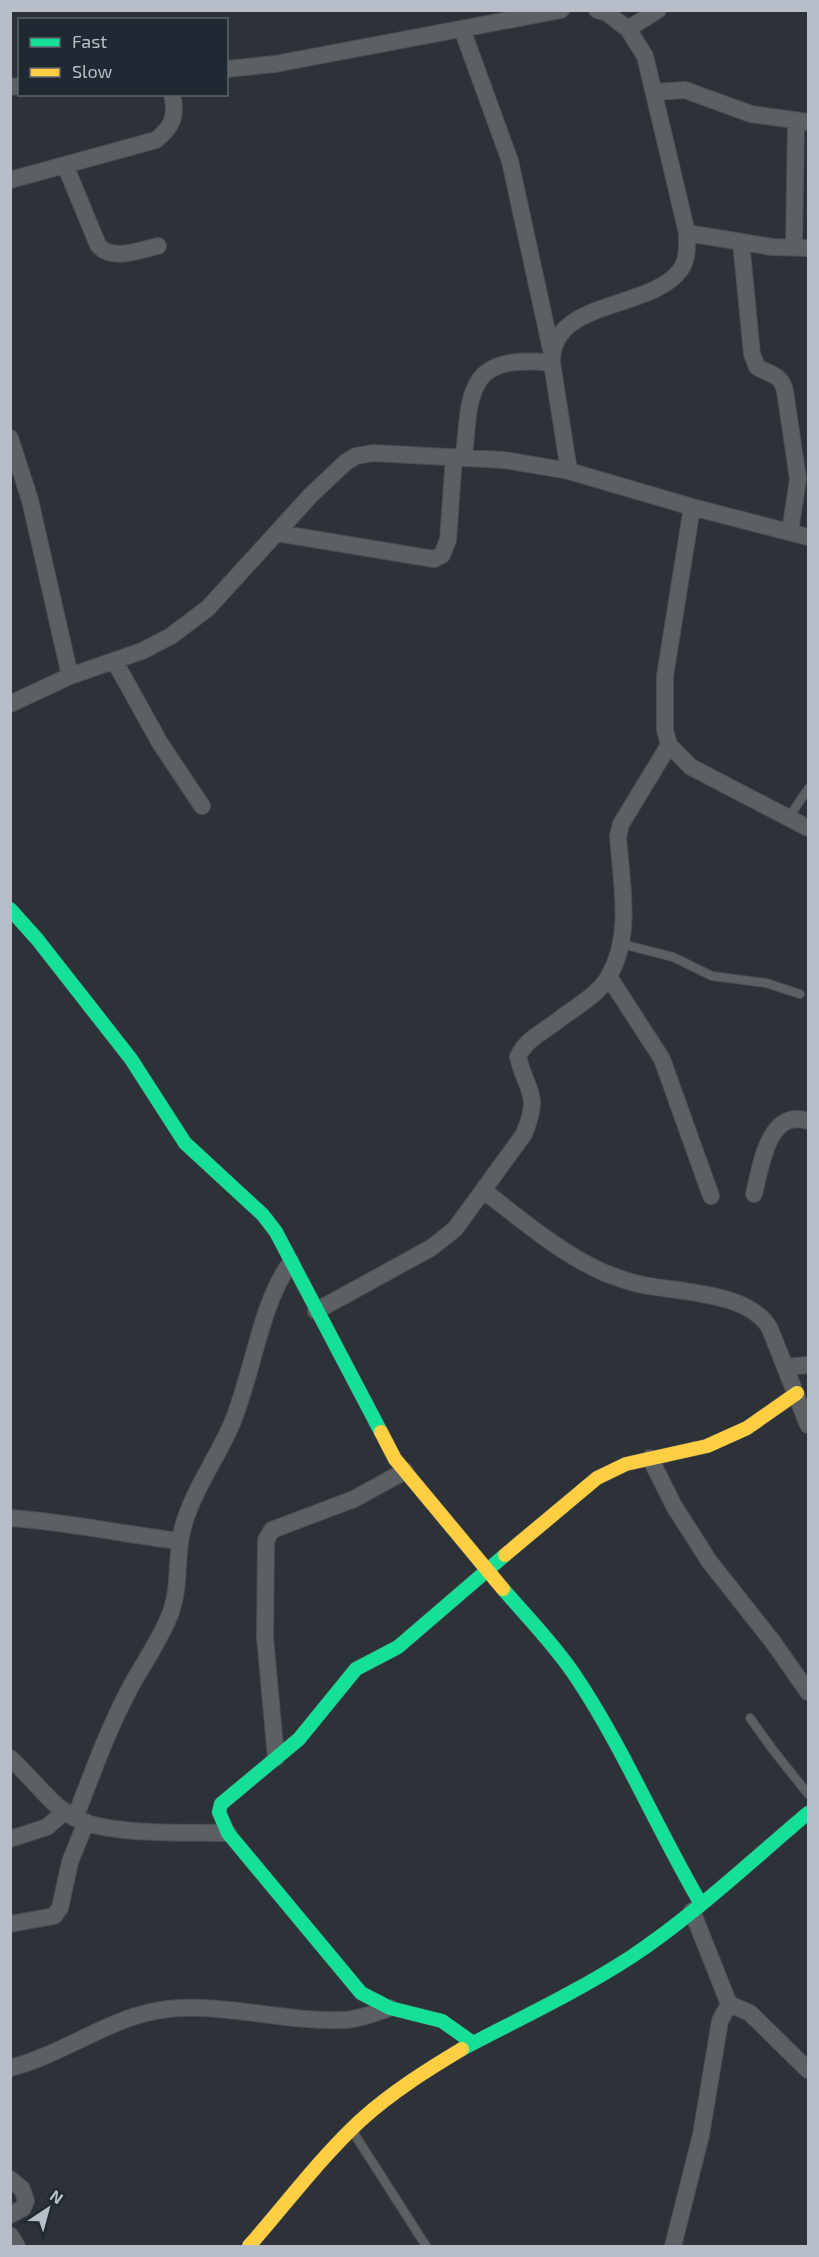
<svg xmlns="http://www.w3.org/2000/svg" width="819" height="2257" font-family="'Exo 2',sans-serif">
  <style>
    .lines { fill: none; stroke-linecap: round; stroke-linejoin: round }
    .lane-casing { stroke: #4a4e52; stroke-width: 10 }
    .street-casing { stroke: #4a4e52; stroke-width: 18 }
    .fast-casing { stroke: #4a4e52; stroke-width: 15 }
    .slow-casing { stroke: #4a4e52; stroke-width: 15 }
    .lane { stroke: #5c6065; stroke-width: 8 }
    .street { stroke: #5c6065; stroke-width: 16 }
    .fast { stroke: #16e098; stroke-width: 14 }
    .slow { stroke: #ffcf43; stroke-width: 14 }
  </style>
  <rect width="100%" height="100%" fill="#2c3238"/>
  <g class="lines">
    <defs>
      <path id="lane" d="M789,817L808,789
        M622,944L673,957L712,976L766,983L800,994
        M750,1718L773,1750L808,1794
        M355,2135L426,2246"/>
      <path id="street" d="M462,29L510,161L552,354
        M628,29L658,10
        M226,69L275,64L561,10
        M10,87L20,86
        M655,92L685,90L751,114L808,122
        M65,165L98,245C112,262 139,250 158,246
        M10,180L156,140C173,126 177,116 172,94
        M687,233L772,247L808,248
        M741,242L752,354L757,367C771,375 781,374 785,391L798,479L790,532
        M794,247L796,121
        M10,438L30,500L70,676
        M464,458C470,388 468,354 552,363
        M569,471L552,363C550,298 652,311 681,269C688,259 687,245 687,233L645,56L628,29L607,13L597,10
        M692,507L665,676V730L669,745L691,767L808,828
        M277,533L434,559L442,555L448,540L454,457
        M115,662L160,743L202,806
        M10,704L70,676L142,651L171,636L208,608L311,495L346,462L356,456L373,453L504,460L569,471L692,507L808,537
        M609,977L662,1059L711,1196
        M484,1191C522,1220 561,1254 605,1273C618,1278 635,1284 649,1286C684,1292 752,1294 770,1329L808,1425
        M754,1194C761,1166 768,1108 808,1121
        M316,1311L431,1248L455,1229L524,1134C541,1092 527,1094 518,1057C526,1038 546,1031 561,1018C577,1006 599,994 609,976C633,935 621,881 618,836L621,824L669,745
        M786,1367L808,1365
        M650,1458L674,1506L709,1561L773,1642L808,1692
        M10,1518C67,1522 123,1534 179,1541
        M10,1758C32,1777 50,1805 75,1818C108,1836 189,1832 228,1833
        M276,1758L265,1637L266,1540L272,1530L354,1499L405,1471
        M75,1818C92,1774 108,1729 130,1688C144,1662 161,1639 171,1612C181,1583 175,1556 183,1527C193,1491 215,1461 230,1428C253,1376 259,1306 291,1262
        M10,1839L47,1827L65,1811
        M692,1911L729,2004
        M10,1924L54,1916L60,1908L70,1862L86,1822
        M729,2004L750,2013L808,2070
        M10,2068C65,2054 112,2015 168,2009C226,2003 284,2022 341,2020C358,2020 375,2013 390,2008
        M10,2179L22,2189L26,2201L23,2208L10,2215
        M10,2235L17,2246
        M673,2246L701,2135L720,2021L729,2004"/>
      <path id="fast" d="M10,909L37,939L131,1059L185,1143L263,1215L276,1232L381,1432
        M503,1589C527,1617 555,1645 576,1677C624,1749 657,1829 701,1904
        M473,2043L442,2021L390,2008L361,1993L228,1833L219,1812L221,1804L299,1739L356,1669L398,1647L505,1555
        M462,2049C519,2019 577,1992 631,1957C694,1915 750,1862 808,1813"/>
      <path id="slow" d="M381,1432L395,1459L503,1589
        M505,1555L597,1478L626,1464L707,1446L747,1428L797,1393
        M249,2246C286,2204 320,2158 361,2120C392,2092 427,2070 462,2049"/>
    </defs>
    <use href="#lane" class="lane-casing"/>
    <use href="#street" class="street-casing"/>
    <use href="#fast" class="fast-casing"/>
    <use href="#slow" class="slow-casing"/>
    <use href="#lane" class="lane"/>
    <use href="#street" class="street"/>
    <use href="#fast" class="fast"/>
    <use href="#slow" class="slow"/>
  </g>
  <rect width="819" height="2257" fill="none" stroke="#b7bec7" stroke-width="24"/>
  <rect x="18" y="18" width="210" height="78" fill="#202831" stroke="#5c646d" stroke-width="1.5"/>
  <rect x="30" y="38" width="30" height="9" fill="#16e098" stroke="#5c646d" stroke-width="1.5"/>
  <text x="72" y="48" font-size="18" fill="#b7bec7">Fast</text>
  <rect x="30" y="68" width="30" height="9" fill="#ffcf43" stroke="#5c646d" stroke-width="1.5"/>
  <text x="72" y="78" font-size="18" fill="#b7bec7">Slow</text>
  <g transform="translate(48 2209) rotate(36)" stroke="#202831" stroke-width="4.5" paint-order="stroke">
  <path d="M0-4.5L10 22L0 15L-10 22Z" fill="#b7bec7"/>
  <text y="-9" font-size="16" font-weight="bold" text-anchor="middle" fill="#b7bec7">N</text>
  </g>
</svg>
